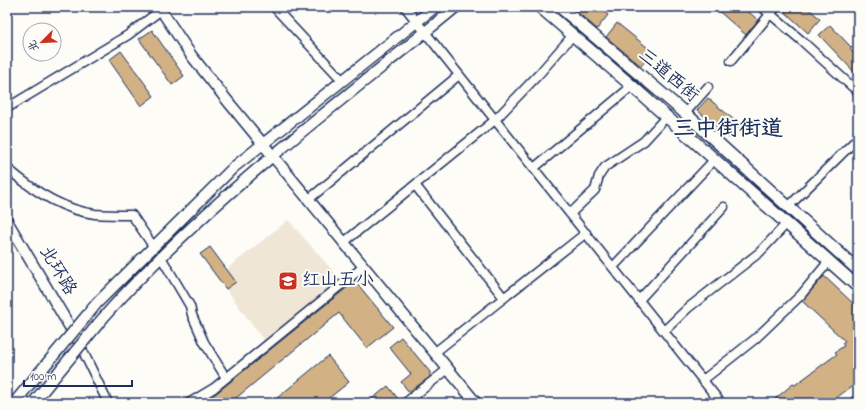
<svg xmlns="http://www.w3.org/2000/svg" width="865" height="410" font-family="'Indie Flower','LXGW WenKai TC',sans-serif">
  <style>
    .built { fill: #f0e6d5 }
    .building { fill: #d2b185; stroke: #1b2f5e }
    .lines { fill: none; stroke-linecap: round; stroke-linejoin: round }
    .minor-casing { stroke: #1b2f5e; stroke-width: 11 }
    .tertiary-casing { stroke: #1b2f5e; stroke-width: 13 }
    .secondary-casing { stroke: #1b2f5e; stroke-width: 14 }
    .minor { stroke: #fdfcf7; stroke-width: 8 }
    .tertiary { stroke: #fdfcf7; stroke-width: 10 }
    .secondary { stroke: #fdfcf7; stroke-width: 11 }
    .tertiary-bridge-casing { stroke: #1b2f5e; stroke-width: 13; stroke-linecap: butt }
    .tertiary-bridge { stroke: #fdfcf7; stroke-width: 10 }
    .labels { text-anchor: middle; dominant-baseline: central; stroke-width: 4; stroke-linejoin: round; paint-order: stroke }
    .street-label { font-size: 18px; fill: #1b2f5e; stroke: #fdfcf7 }
    .poi-label { font-size: 18px; fill: #1b2f5e; stroke: #fdfcf7; text-anchor: start }
    .district-label { font-size: 22px; font-weight: bold; fill: #1b2f5e; stroke: #fdfcf7 }
  </style>
  <rect width="100%" height="100%" fill="#fdfcf7"/>
  <filter id="ink" filterUnits="userSpaceOnUse"><feTurbulence type="fractalNoise" baseFrequency=".025" numOctaves="2"/><feDisplacementMap in="SourceGraphic" scale="8" xChannelSelector="R" yChannelSelector="G"/><feConvolveMatrix kernelMatrix="1 2 1 2 8 2 1 2 1" color-interpolation-filters="sRGB"/></filter>
  <g filter="url(#ink)">
    <path class="built" d="M288,220L341,280L264,341L226,289L236,282L227,269Z"/>
    <path class="building" d="M576,7H599L608,15L597,29L574,9Z
      M714,7H743L758,20L746,35Z
      M789,7H807L820,19L808,33L785,12Z
      M617,23L653,52L641,66L606,37Z
      M830,25L852,48L850,49L858,58V76L819,35Z
      M152,30L184,76L172,85L139,39Z
      M121,51L154,96L141,106L109,60Z
      M708,98L740,125L729,138L697,110Z
      M210,247L236,282L226,289L200,254Z
      M824,276L858,308V382L829,403H770L793,384L795,385L837,354L835,352L844,346L842,343L845,341L802,301Z
      M355,281L393,327L367,348L339,313L230,403H204Z
      M401,337L430,372V377L409,392L401,382L411,374L389,347Z
      M328,356L349,382L323,403H271Z
      M388,386L399,400L395,403H367Z"/>
    <g class="lines">
      <defs>
        <path id="minor" d="M274,7L343,81
          M405,7L721,403
          M762,7L802,41L858,92
          M731,61L776,7
          M7,108L128,35L161,10
          M685,113L708,87
          M7,168C31,189 63,210 95,214C107,215 120,215 132,215L153,246
          M534,168L632,86
          M415,185L504,298
          M308,200L459,75
          M789,206L858,138
          M570,214L595,190L599,176L605,167L644,141L666,117
          M343,243L495,120L539,74L573,35
          M161,257L190,306L192,315L204,342L226,378
          M613,267L715,159
          M639,300L724,207
          M664,331L688,308L760,252L787,223
          M78,341L108,403
          M434,353L586,233
          M703,380L755,339L801,295L829,261
          M189,403L214,388L363,267
          M405,403L448,369"/>
        <path id="tertiary" d="M159,7L191,55L230,104L476,403
          M7,221L77,339
          M88,314L97,303L234,167L435,7
          M98,324C116,302 136,282 156,262C249,169 355,90 456,7
          M855,403L858,400"/>
        <path id="secondary" d="M540,7L632,86L858,287
          M560,7L685,113L858,270"/>
      </defs>
      <use href="#minor" class="minor-casing"/>
      <use href="#tertiary" class="tertiary-casing"/>
      <use href="#secondary" class="secondary-casing"/>
      <use href="#minor" class="minor"/>
      <use href="#tertiary" class="tertiary"/>
      <use href="#secondary" class="secondary"/>
      <defs>
        <path id="tertiary-bridge" d="M14,403L88,314
          M33,403L98,324"/>
      </defs>
      <use href="#tertiary-bridge" class="tertiary-bridge-casing"/>
      <use href="#tertiary-bridge" class="tertiary-bridge"/>
    </g>
  </g>
  <defs>
    <symbol id="school-square" viewBox="-11 -11 22 22"><rect x="-9" y="-9" width="18" height="18" rx="4" fill="#c8321e" stroke="#fdfcf7"/><path d="M0-5L7-2L0 1L-7-2ZM-4 1L0 2.5L4 1V4Q0 6-4 4Z" fill="#fff"/></symbol>
  </defs>
  <g fill-rule="evenodd">
    <use href="#school-square" x="277" y="270" width="22" height="22"/>
  </g>
  <g class="labels">
    <g class="street-label">
      <text transform="translate(668 76) rotate(40)">三道西街</text>
      <text transform="translate(57 271) rotate(59)">北环路</text>
    </g>
    <g class="poi-label">
      <text x="302" y="281">红山五小</text>
    </g>
    <g class="district-label">
      <text x="728" y="130">三中街街道</text>
    </g>
  </g>
  <rect width="865" height="410" fill="none" stroke="#fdfcf7" stroke-width="24"/>
  <rect x="12" y="12" width="841" height="386" fill="none" stroke="#1b2f5e" stroke-width="1.5" filter="url(#ink)"/>
  <g transform="translate(42 42) rotate(246)"><circle r="19" fill="#fdfcf7" stroke="#a3aaba"/>
  <path d="M0-3L7 15L0 10L-7 15Z" fill="#c8321e"/>
  <text y="-6" font-size="11" font-weight="bold" text-anchor="middle" fill="#1b2f5e">北</text>
  </g>
  <path d="M24 380v6h108v-6" fill="none" stroke="#1b2f5e" stroke-width="2"/>
  <text x="30" y="380" font-size="12" fill="#1b2f5e" stroke="#fdfcf7" stroke-width="3" paint-order="stroke">100 m</text>
</svg>
